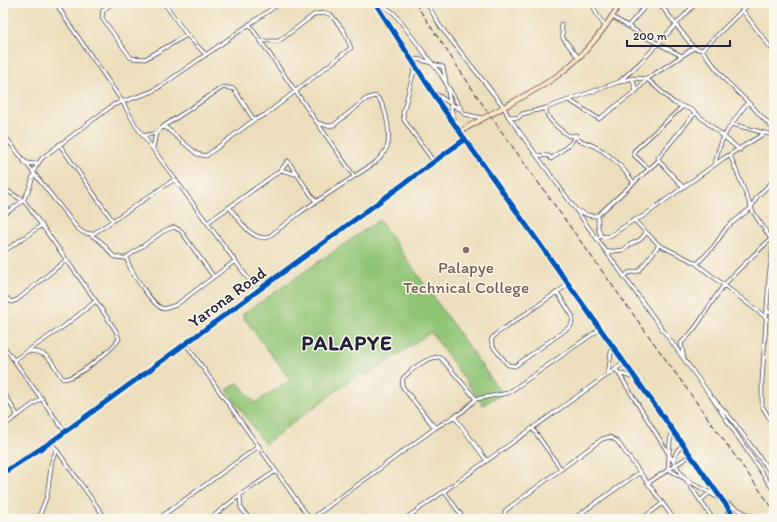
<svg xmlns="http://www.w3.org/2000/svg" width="777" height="522" font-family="Itim,sans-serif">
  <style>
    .green { fill: #90c475; stroke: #597358 }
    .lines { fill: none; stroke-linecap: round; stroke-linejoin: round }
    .street-casing { stroke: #403e4e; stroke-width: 4.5 }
    .secondary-casing { stroke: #403e4e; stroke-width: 6 }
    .street { stroke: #fff; stroke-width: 3 }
    .secondary { stroke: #fde5c5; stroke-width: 4.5 }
    .rail { stroke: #22223b; stroke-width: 1; stroke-dasharray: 6 3; stroke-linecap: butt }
    .cycleway-casing { stroke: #fbf7ec; stroke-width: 8 }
    .cycleway { stroke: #0057b8; stroke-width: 5 }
    .education-dot { fill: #8d6e63; stroke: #fbf7ec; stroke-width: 1.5 }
    .labels { text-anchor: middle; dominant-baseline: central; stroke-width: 3; stroke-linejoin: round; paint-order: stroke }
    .education-label { font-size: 17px; fill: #785e54; stroke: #fbf7ec }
    .street-label { font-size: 17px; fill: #22223b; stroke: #fbf7ec }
    .district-label { font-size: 21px; font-weight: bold; letter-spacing: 1px; fill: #22223b; stroke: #fbf7ec }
  </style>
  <rect width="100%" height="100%" fill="#fbf7ec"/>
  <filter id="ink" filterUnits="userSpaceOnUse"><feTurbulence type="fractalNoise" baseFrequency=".025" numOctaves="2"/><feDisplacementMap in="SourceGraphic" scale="8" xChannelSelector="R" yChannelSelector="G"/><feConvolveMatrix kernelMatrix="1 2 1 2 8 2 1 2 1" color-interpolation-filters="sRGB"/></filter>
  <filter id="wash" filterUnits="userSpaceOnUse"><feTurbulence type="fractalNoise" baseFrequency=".012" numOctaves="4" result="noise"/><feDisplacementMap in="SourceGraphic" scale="16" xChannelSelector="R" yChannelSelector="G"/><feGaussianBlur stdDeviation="0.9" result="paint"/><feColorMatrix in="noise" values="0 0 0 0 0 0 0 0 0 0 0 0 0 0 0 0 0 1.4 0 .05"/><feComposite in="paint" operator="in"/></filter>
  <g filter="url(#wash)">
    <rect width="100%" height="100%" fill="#ecdebc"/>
    <path class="green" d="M379,220L502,394L483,405L431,332L368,375L360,373L265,444L227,390L238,383L255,403L290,380L242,315Z"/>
  </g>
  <g filter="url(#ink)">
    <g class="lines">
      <defs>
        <path id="street" d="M59,3V8L65,18L122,101L136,126L258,292
          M113,3L103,10L102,18L131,58L145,59L187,35
          M164,3L187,35L206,55
          M379,3L394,13L441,75L464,114L482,118
          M427,3L440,26L504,107L508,116L710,395L774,491
          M592,3L597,15L605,26
          M659,3L694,48
          M750,3L702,50L726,81L750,104L774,130
          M742,10L774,52
          M611,16L649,39L682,56
          M249,24L354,176
          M561,24L563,38L578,57
          M629,25L648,3
          M410,59L422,60L443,67L446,81
          M415,67L403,113L404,120L434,162
          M632,78L636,91
          M620,82L632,78L647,79L694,48L702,50
          M447,87L454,122
          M433,92L459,109
          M569,100L599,119L637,90L647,79L674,103L692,110L740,150
          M546,108C545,119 560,130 569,136L576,135L578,140C603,147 619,162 634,183
          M508,116L518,118L522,114L546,108L619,82L641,62L696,3
          M732,124L765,133
          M164,126L197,154L206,156L254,120L265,115L351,48L344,31L331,15L326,13L315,14L279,41H262
          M460,132L736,519
          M3,134L78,229L84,233L93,234L175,179
          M143,136L156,133
          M59,144L113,221
          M153,148L156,133L164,126L223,87L234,89L254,120
          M537,155L549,156L551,159L570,144L576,135
          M730,155L753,212L771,239
          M24,162L32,164L38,163
          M715,165C719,138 732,123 748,102
          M649,169L634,155V151L682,107
          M281,170L288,161L316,202
          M683,187L661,163L658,158L695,113
          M3,188L25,202L96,301L116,331L119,339C112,350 76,379 63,379C50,362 52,352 27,351
          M229,207C239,219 249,239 267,238L302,211L376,162C381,157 387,151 388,144C390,132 386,101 375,96L366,99L334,125L328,126L318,123
          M576,210C584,213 590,218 598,215
          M3,215L23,201L30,187L35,168L42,158L113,105L151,92L161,86L280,3
          M207,223L281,170L295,174
          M90,234C93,237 98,239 101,242C113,252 108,259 127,258
          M601,236L598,227V215L659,160
          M599,237L610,236L634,220
          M774,237L769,277L762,381V406L774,426
          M3,252L42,225
          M606,252L623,250L631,244L640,240L646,233
          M697,264L714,246L727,227L751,208L757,197L774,180
          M213,276L181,231L174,227L164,231L127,257C126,266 154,308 164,309L176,305L235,261
          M624,277L628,273L639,271L659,245
          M557,292L573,317L571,326L515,366L508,365L494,348L491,340L496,334L569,284
          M3,294L11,302L17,300L66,260
          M768,311L774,316
          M768,319L694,262L659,245L634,220L642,217L724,158L765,133L774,135
          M186,344L310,519
          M3,345L65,432
          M684,359L681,343C700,327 709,303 725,284C740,267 757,252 773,237
          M14,360L63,327L96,301
          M616,369L675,464L713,519
          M618,373L635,378
          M608,375L612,345
          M3,392L18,416
          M713,398L733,421L774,477
          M454,416L487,461
          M3,426L42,398
          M435,428L402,386L403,378C411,370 428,356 440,357L476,399
          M533,429L561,469
          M673,430L670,441L668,469L755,519
          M51,442L106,519
          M673,461L677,451L683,444
          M3,473L51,442L465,139
          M648,483L691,455
          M444,491L464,519
          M240,495L241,508L250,519
          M700,501L715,488
          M38,519L47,496L52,460L56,451
          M158,519L259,446
          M210,519L240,495L276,471
          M311,519L435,428L462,412L476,399L508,393L600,329
          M405,519L624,363
          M505,519V511L510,507L602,439L610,437L617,441L674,519
          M573,519L640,472
          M642,519L663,503
          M727,519L728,507"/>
        <path id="secondary" d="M375,3L425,82L460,132C490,113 522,99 551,80C579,62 604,32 620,3"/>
      </defs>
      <use href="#street" class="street-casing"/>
      <use href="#secondary" class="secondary-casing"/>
      <use href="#street" class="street"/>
      <use href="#secondary" class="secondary"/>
      <path class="rail" d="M415,3L489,114L774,510"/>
      <defs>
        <path id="cycleway" d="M375,3L442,107L736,519
          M3,473L51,442L465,139"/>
      </defs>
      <use href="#cycleway" class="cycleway-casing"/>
      <use href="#cycleway" class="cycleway"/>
    </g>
  </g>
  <circle class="education-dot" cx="466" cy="250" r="4"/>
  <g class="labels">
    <g class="education-label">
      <text x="466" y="267">Palapye<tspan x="466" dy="20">Technical College</tspan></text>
    </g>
    <g class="street-label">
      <text transform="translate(227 297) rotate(-36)">Yarona Road</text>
    </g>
    <g class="district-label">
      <text x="347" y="342">PALAPYE</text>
    </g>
  </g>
  <rect width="777" height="522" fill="none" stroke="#fbf7ec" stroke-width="16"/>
  <path d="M627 40v6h103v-6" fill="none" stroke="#22223b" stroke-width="2"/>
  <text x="633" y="40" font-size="12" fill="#22223b" stroke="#fbf7ec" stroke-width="3" paint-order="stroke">200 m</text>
</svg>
